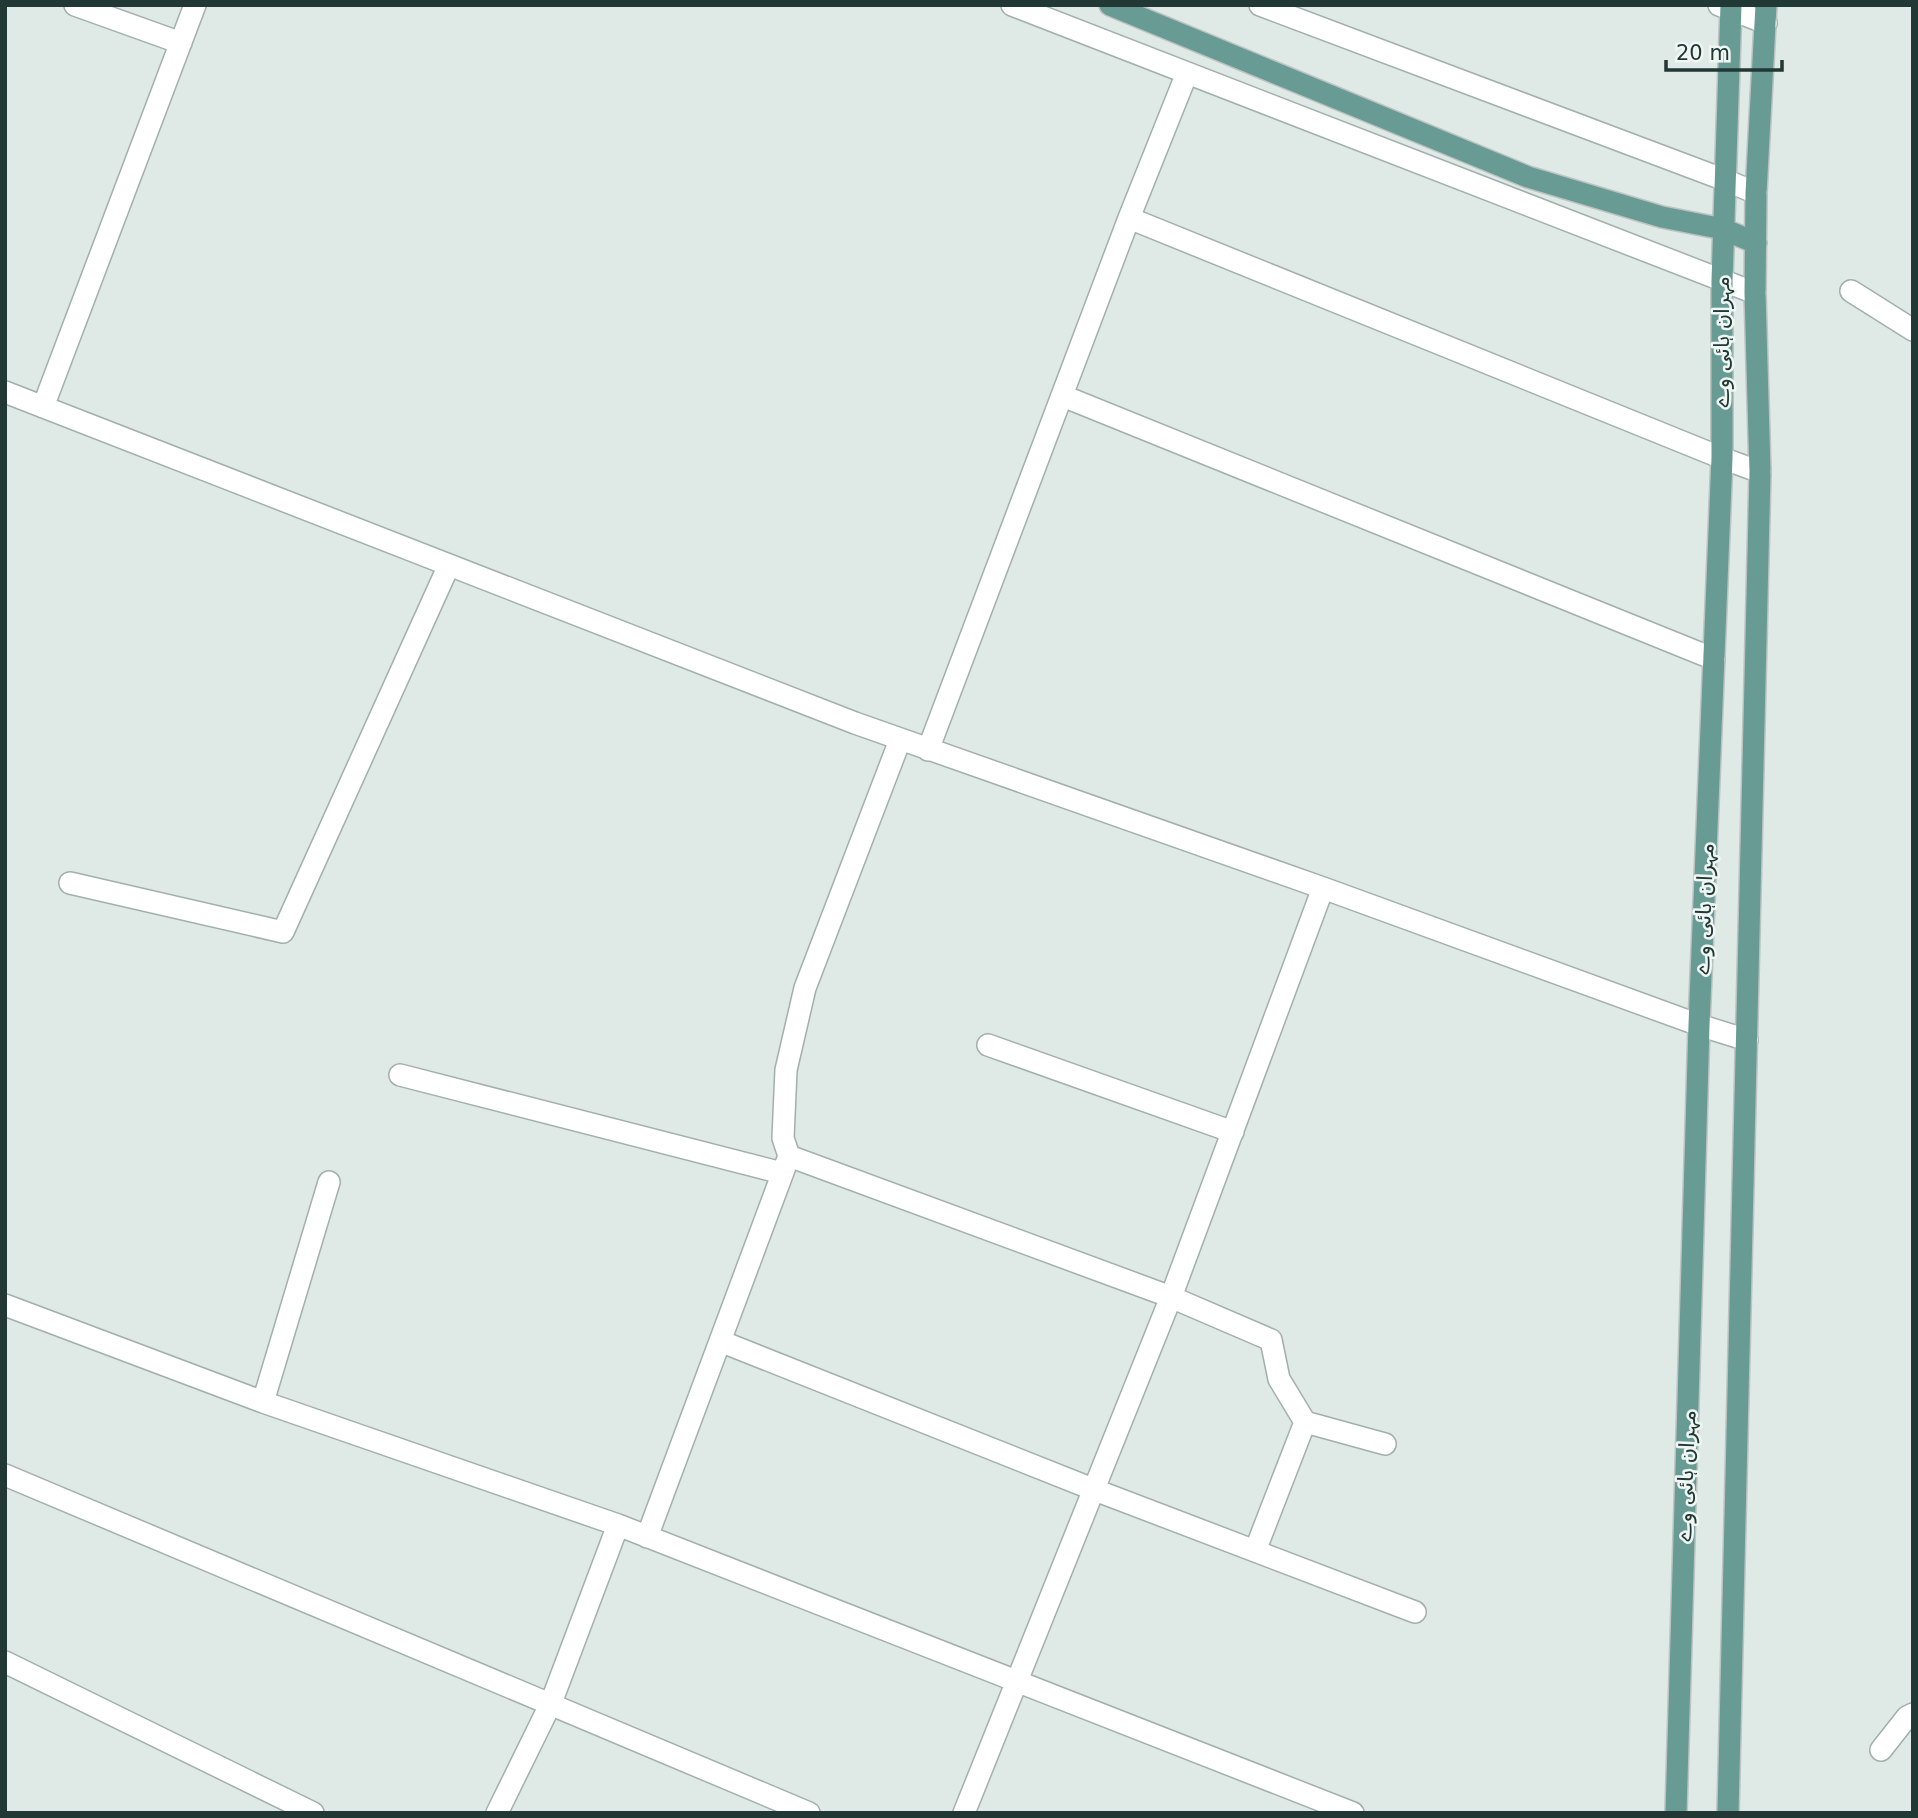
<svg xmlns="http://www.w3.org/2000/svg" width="1918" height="1818" font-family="'DejaVu Sans','Noto Sans Arabic',sans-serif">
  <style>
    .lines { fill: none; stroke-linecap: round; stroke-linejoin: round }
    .minor-casing { stroke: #a2b0ad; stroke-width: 24 }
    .major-casing { stroke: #bcc3c2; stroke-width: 24 }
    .minor { stroke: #fff; stroke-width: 21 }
    .major { stroke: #679b93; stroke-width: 21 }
    .labels { text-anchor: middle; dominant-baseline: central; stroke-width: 5; stroke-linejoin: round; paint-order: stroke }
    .street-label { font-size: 21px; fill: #213834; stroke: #eff6f3 }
  </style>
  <rect width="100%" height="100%" fill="#dfe9e6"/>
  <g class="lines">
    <defs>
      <path id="minor" d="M75,5L181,43
        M1012,5L1755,293
        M1260,5L1725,180L1756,193
        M1719,5L1766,23
        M1129,218L1722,458L1760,472
        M1851,291L1913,330
        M5,392L855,723L1323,888L1699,1025L1747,1040
        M1063,396L1714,659
        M43,407L195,5
        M928,750L1129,218L1187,73
        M70,883L283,932L449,565
        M988,1045L1233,1132
        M400,1075L782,1173
        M789,1156L1171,1297L1271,1340L1279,1379L1305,1422L1385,1444
        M5,1305L263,1402L618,1525L1353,1813
        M720,1341L1095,1490L1415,1612
        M263,1402L329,1182
        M5,1475L809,1813
        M647,1537L789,1156L783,1138L786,1070L805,988L900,740
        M1255,1551L1305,1422
        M5,1662L313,1813
        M1881,1750L1907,1717L1913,1714
        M497,1813L551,1703L618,1525
        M964,1813L1171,1297L1323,888"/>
      <path id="major" d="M1110,5L1528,177L1662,217L1723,229L1756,243
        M1676,1813L1699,1025L1722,458V281L1731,5
        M1728,1813L1760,472L1755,293L1756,193L1766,5"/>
    </defs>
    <use href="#minor" class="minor-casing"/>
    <use href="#major" class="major-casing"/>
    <use href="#minor" class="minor"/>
    <use href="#major" class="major"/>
  </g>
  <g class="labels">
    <g class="street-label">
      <text transform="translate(1722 342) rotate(-90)">مہران ہائی وے</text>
      <text transform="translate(1704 909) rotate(-88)">مہران ہائی وے</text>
      <text transform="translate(1686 1476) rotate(-88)">مہران ہائی وے</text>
    </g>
  </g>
  <rect width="1918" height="1818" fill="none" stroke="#213834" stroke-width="14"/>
  <path d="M1666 60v10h116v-10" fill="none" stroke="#213834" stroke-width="3.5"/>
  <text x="1676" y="60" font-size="21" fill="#213834" stroke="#eff6f3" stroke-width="5" paint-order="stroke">20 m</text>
</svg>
